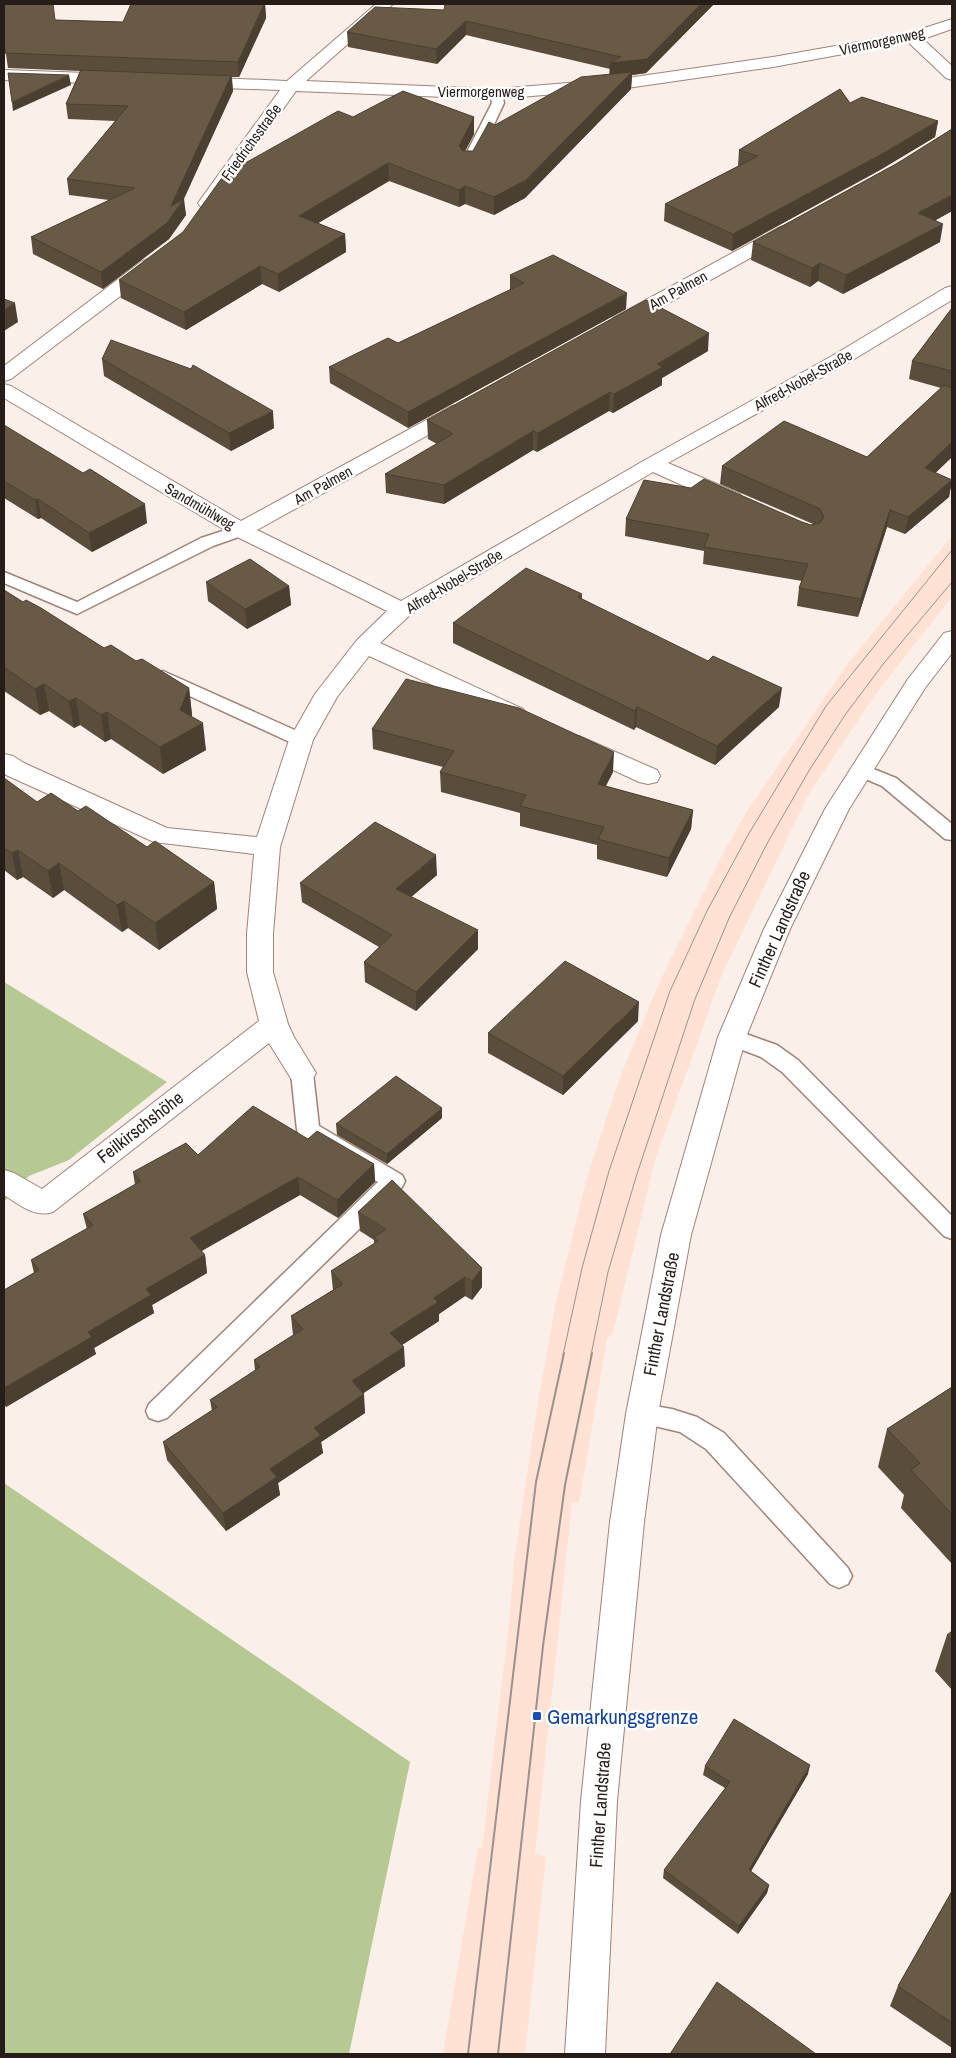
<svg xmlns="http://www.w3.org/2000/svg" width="956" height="2058" font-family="'Archivo Narrow',sans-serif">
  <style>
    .built { fill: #ffe2d3 }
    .forest { fill: #b7c993 }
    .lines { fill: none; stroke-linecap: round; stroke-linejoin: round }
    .service-casing { stroke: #9e8478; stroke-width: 3 }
    .minor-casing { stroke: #9e8478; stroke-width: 2 }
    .secondary-casing { stroke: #9e8478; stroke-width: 2 }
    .service { fill: #fff; fill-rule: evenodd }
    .minor { fill: #fff; fill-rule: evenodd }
    .secondary { fill: #fff; fill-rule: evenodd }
    .tram-far1 { stroke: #9b908b; stroke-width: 1 }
    .tram { stroke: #9b908b; stroke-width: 2 }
    .wall { fill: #5a4d3c }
    .shaded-wall { fill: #4a3f31 }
    .building { fill: #695a46; stroke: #4a3f31 }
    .transit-dot { fill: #1a4fb4; stroke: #fff; stroke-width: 2 }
    .labels { text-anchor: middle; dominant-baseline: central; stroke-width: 5; stroke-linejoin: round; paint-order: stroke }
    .far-street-label { font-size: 15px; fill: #271d18; stroke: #fff }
    .street-label { font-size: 18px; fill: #271d18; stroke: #fff }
    .near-transit-label { font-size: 21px; fill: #164399; stroke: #fff; text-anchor: start }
  </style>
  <rect width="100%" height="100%" fill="#fbefea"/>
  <path class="built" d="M952,536V597L877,692L808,795L721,977L655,1160L613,1333L607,1339L579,1503H572L535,1854L546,1856L525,2054H443L478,1847L482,1848L510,1615L514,1562L538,1401L556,1302L587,1177L620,1077L659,983L721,857L747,811L849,662Z"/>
  <path class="forest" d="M4,982L167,1082L69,1160L29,1176L4,1202Z
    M4,1483L410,1762L349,2054H4Z"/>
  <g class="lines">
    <defs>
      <path id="service" d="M496,90L502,94L504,103L482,150L480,153H470L468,150L492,103L490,94Z
        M241,525L247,526L249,530L247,534L213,546L77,614L4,583V572L77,602L201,538Z
        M163,671L308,736L310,740L308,744L301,746L294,744L157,681L154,677L157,673Z
        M861,764L896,778L952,824V840L945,839L882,786L854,774L852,770L854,766Z
        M732,1029L777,1045L798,1060L952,1216V1239L944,1236L782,1072L761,1057L724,1043L721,1037L724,1031Z
        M302,1065L310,1067L313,1073L319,1126L402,1175L405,1181L402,1187L167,1418L158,1421L149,1418L146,1411L149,1404L378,1182L300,1136L297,1130L291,1073L294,1067Z
        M642,1404L672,1409L697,1417L724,1433L848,1568L852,1576L848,1584L839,1588L830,1584L706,1449L680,1432L633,1421L630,1414L633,1407Z"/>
      <path id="minor" d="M376,4H393L306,81L496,89L627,78L773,57L909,33L952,19V29L923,39L952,66V80L946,78L908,42L773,67L627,88L496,99L296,91L213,207L207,208L201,207L198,203L280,90L195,87L189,86L187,82L189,78L195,77L287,81Z
        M4,70L115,74L121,75L123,79L121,83L115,84L4,80Z
        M786,226L792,227L795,231L792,235L627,326L620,328L613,326L610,322L613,318L780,227Z
        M149,259L156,261L158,265L156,269L11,379L4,381V366L142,261Z
        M952,286V300L846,364L668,463L740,494L743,499L740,504L732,505L724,504L653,472L410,615L380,643L523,709L527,714L523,719L515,722L507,719L369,656L337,697L313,740L280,847L273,934V972L288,1024L294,1037L316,1073L312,1080L302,1083L292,1080L269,1043L53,1212C34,1218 20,1205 4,1195V1170L14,1173L42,1189L259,1021L247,972V934L254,854L154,842L6,775L4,773V754L13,756L24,763L167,828L257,837L289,740L315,694L357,640L387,611L233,535L4,398V384L11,386L241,521L452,406L459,404L466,406L469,410L466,414L257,530L401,601L645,460L832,356L945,288Z
        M579,736L657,770L660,776L657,782L648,784L639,782L570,750L567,744L570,738Z"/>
      <path id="secondary" d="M952,631V653L925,688L849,809L790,929L746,1037L691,1235L658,1414L644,1522L617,1801L605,2054H565L581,1801L610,1522L626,1414L661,1235L718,1037L764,929L825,809L908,679L944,633Z"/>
    </defs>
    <use href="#service" class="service-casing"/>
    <use href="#minor" class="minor-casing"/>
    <use href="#secondary" class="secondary-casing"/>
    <use href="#service" class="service"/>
    <use href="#minor" class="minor"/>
    <use href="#secondary" class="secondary"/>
    <path class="tram-far1" d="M563,1355L582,1268L609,1171L670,991L707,911L748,835L826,706L952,550
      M591,1355L608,1272L636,1177L695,999L730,916L769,840L810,769L845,715L884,663L952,582"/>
    <path class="tram" d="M468,2054L536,1482L564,1353
      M498,2054L543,1646L565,1485L592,1353"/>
  </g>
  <path class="wall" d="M265,4L266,18L239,77H232L233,91L183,200L186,215L169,239L103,289L33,254L31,237L109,200L69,195L67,179L115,121L68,119L66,104L80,71L8,68L4,41L55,20L123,22Z
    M714,4L646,73L632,75L631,89L525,198L494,215L465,204L459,207L389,181L318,223L345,234L346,252L279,292L262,284L186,330L121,298L119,280L353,117H474V134L465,151H473L495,125L610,74V69L466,35L437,64L348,47L347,32L444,10Z
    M850,103L938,121L935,137L880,170L732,251L664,221L665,204L738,166L739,150Z
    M896,164L952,211L936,220L940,242L843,294L818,281L810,287L751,260L753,242Z
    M510,275L626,309L408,428L330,383L329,367L398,343L510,290Z
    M952,308V457L935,473L952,480L949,497L905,534L887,527L858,617L797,606L799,588L802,581L703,564L704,551L625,536L626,519L802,522L811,525L813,524L720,484L722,466L867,457L941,388L909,379L912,361Z
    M708,351L662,378V385L613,413L609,411L537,452L533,450L444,504L386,493L385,474L437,444L428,439L427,420Z
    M102,359L274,428L231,451L104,376Z
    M4,425L147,523L92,552L41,518L38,519L4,498Z
    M206,582L289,586L291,605L247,629L208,601Z
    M4,590L23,602L104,648L136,661L189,688L192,715L191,717L206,750L163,774L111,739L105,742L80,725L74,728L49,711L40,715L4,691Z
    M582,594V599L779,707L715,765L636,727L634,730L453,643V623Z
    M372,729L613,772L605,786L693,810L691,829L667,877L597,859V845L520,826V813L441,792L440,772L443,767L373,749Z
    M4,778L37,802L78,811L214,882L217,909L159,950L128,928L122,932L64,890L53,898L23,877L17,880L4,870Z
    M437,875L411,897L478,949L416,1011L365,982L364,962L379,947L302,902L300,883Z
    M638,1021L563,1095L488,1053V1033Z
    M442,1118L387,1164L337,1135L336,1124Z
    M308,1139L374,1164L375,1182L338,1218L300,1195L201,1251L205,1255L207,1273L152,1305L154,1313L94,1348L96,1354L6,1407L4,1404V1290L34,1273L31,1260L87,1229L83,1214L135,1185L133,1172L198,1155Z
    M358,1212L482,1287L472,1300L465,1296L439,1314V1321L402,1345L405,1366L363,1393L365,1413L321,1442L323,1453L278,1483L280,1495L226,1531L167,1460L163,1442L212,1411L210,1400L255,1371L254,1360L293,1335L291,1316L333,1290L331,1271L374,1244V1240L360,1231Z
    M952,1387V1564L901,1508L904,1495L878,1467L887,1429Z
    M952,1631V1690L935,1671L947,1635Z
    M705,1766L808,1774L751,1871L769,1885L767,1893L738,1934L663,1878L664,1870L725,1788L703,1775Z
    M952,1891V2048L890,2006L898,1986Z"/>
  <path class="shaded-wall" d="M265,4L266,18L239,77L238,62Z
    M701,4H714L646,73L632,75L631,89L525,198L494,215V197L609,78L610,63L647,59Z
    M466,21V35L437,64L436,49Z
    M69,75L71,85L13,111L12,102Z
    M231,76L233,91L183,201L184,199L186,215L169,239L103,289L101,272L171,206Z
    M474,117V134L459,163V146Z
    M938,121L935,137L880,170L732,251L733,234Z
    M388,163L389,181L300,234L299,216Z
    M465,186V204L459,207V190Z
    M952,195V211L916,231L918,213Z
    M943,224L940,242L843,294L846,275Z
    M345,234L346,252L279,292L278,274Z
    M820,263L818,281L810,287L812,268Z
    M260,266L262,284L186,330L184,312Z
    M627,293L626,309L408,428V412Z
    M15,303L18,322L4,331V310Z
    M709,333L708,351L662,378V385L613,413L614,394L657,364Z
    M610,392L609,411L537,452L538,433Z
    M273,411L274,428L231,451L229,433Z
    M533,431V450L444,504V485Z
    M952,442V457L922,486L925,468Z
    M952,480L949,497L905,534L908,517Z
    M38,499L41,518L38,519L35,500Z
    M145,504L147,523L92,552L89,533Z
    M890,510L887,527L858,617L861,599Z
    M289,586L291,605L247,629L245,609Z
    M44,684L49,711L40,715L35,689Z
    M189,688L192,715L185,733L203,723L206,750L163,774L160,747L180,710Z
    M782,688L779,707L715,765L717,746Z
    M76,698L80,725L74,728L69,701Z
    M637,707L636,727L634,730L635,711Z
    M107,712L111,739L105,742L101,715Z
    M614,752L613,772L597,804L598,784Z
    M693,810L691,829L667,877L669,858Z
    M18,850L23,877L17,880L12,853Z
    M436,855L437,875L397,909L396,889Z
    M59,863L64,890L53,898L48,871Z
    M214,882L217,909L159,950L155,923Z
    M124,901L128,928L122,932L117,905Z
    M478,930V949L416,1011V992Z
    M639,1002L638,1021L563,1095V1076Z
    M442,1108V1118L387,1164V1154Z
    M374,1164L375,1182L338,1218L337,1200Z
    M298,1177L300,1195L193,1256L190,1238Z
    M205,1255L207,1273L152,1305L154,1313L94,1348L96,1354L6,1407L4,1399V1388L88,1332L146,1289Z
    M482,1268V1287L472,1300V1281Z
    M465,1277V1296L439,1314V1321L391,1352L390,1333L434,1298Z
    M404,1347L405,1366L353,1400L352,1381Z
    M364,1394L365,1413L321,1442L323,1453L278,1483L280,1495L226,1531L223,1513L314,1428Z
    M810,1765L808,1774L747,1878L749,1870Z
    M769,1885L767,1893L738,1934L739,1926Z"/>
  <path class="building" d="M4,4H53L55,20L123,22L131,4H264L238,62L5,53L4,41Z
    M445,4H701L647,59L610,63L621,57L466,21L436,49L347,32L375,7L444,10Z
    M81,70L231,76L171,206L184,199L167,223L101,272L31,237L135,188L67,179L128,106L66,104Z
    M632,72L526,180L494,197L465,186L459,190L388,163L299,216L345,234L278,274L260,266L184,312L119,280L183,232L224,175L338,111L353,117L403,91L474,117L459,146L463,151H473L489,122L495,125L581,77Z
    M8,73L69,75L12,102Z
    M840,89L850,103L862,97L938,121L882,154L733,234L665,204L758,156L739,150Z
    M952,129V195L918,213L943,224L846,275L820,263L812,268L753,242L896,164Z
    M553,255L627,293L408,412L329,367L388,338L398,343L524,283L510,275Z
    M4,299L15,303L4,310Z
    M646,300L709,333L657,364L663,367L614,394L610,392L538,433L533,431L444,485L385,474L453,434L427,420Z
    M952,308V371L912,361Z
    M111,340L191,369L193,365L273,411L229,433L102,359Z
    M944,385L952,388V442L925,468L952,480L908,517L890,510L861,599L799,588L808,564L704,547L709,534L626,519L644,480L691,488L704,479L802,522L811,525L820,523L824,517L820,509L722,466L784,421L867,457Z
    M4,425L83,473L90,469L145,504L89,533L38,499L35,500L4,481Z
    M250,559L289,586L245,609L206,582Z
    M526,568L582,594L578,597L708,661L713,656L782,688L717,746L637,707L635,711L453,623Z
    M4,590L23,602L26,600L41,608L104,648L111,645L136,661L142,659L189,688L180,710L203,723L160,747L107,712L101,715L76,698L69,701L44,684L35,689L4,667Z
    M406,679L519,708L614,752L598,784L693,810L669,858L598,839L604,827L520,806L526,795L440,772L454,751L372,729Z
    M4,778L37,802L51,793L78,811L86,806L147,847L155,841L214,882L155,923L124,901L117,905L59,863L48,871L18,850L12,853L4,848Z
    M375,822L436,855L396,889L478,930L416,992L364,962L392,935L300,883Z
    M565,961L639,1002L563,1076L488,1033Z
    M396,1076L442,1108L387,1154L336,1124Z
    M253,1106L308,1139L317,1131L374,1164L337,1200L298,1177L190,1238L205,1255L146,1289L151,1295L88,1332L92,1337L4,1388V1290L39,1270L31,1260L93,1225L83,1214L141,1181L133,1172L186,1143L198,1155Z
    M392,1180L482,1268L472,1281L465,1277L434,1298L438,1302L390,1333L404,1347L352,1381L364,1394L314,1428L321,1435L270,1469L277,1477L223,1513L163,1442L217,1407L210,1400L260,1367L254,1360L303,1329L291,1316L343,1284L331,1271L378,1241L374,1237L386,1229L358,1212Z
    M952,1387V1514L911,1470L920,1463L887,1429Z
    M952,1631V1641L947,1635Z
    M734,1719L810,1765L749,1870L769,1885L739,1926L664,1870L730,1782L705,1766Z
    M952,1891V2023L898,1986Z
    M717,1982L816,2054H670Z"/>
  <rect class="transit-dot" x="532" y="1711" width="10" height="10" rx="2.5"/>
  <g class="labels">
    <g class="far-street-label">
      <text transform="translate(882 41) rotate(-12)">Viermorgenweg</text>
      <text x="481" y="91">Viermorgenweg</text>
      <text transform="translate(251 142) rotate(-54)">Friedrichsstraße</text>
      <text transform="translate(678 290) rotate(-29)">Am Palmen</text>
      <text transform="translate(803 380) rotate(-29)">Alfred-Nobel-Straße</text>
      <text transform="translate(323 485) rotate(-29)">Am Palmen</text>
      <text transform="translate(200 506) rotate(30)">Sandmühlweg</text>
      <text transform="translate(454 581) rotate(-31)">Alfred-Nobel-Straße</text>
    </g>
    <g class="street-label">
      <text transform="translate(779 929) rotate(-66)">Finther Landstraße</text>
      <text transform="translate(140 1127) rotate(-38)">Feilkirschshöhe</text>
      <text transform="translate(661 1314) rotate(-79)">Finther Landstraße</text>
      <text transform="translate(600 1805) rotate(-86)">Finther Landstraße</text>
    </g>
    <g class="near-transit-label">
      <text x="547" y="1716">Gemarkungsgrenze</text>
    </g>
  </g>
  <rect width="956" height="2058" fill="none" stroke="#271d18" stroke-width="10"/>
</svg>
